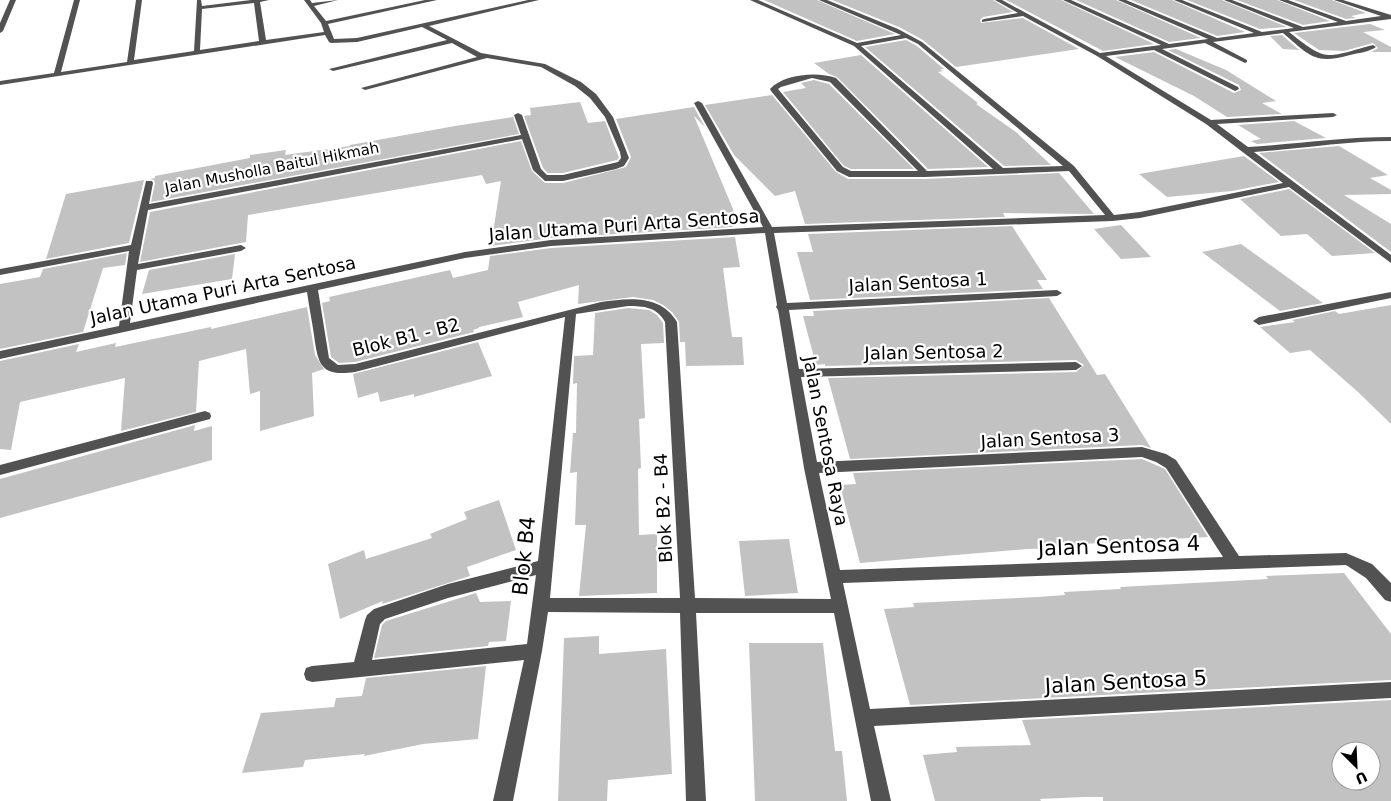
<svg xmlns="http://www.w3.org/2000/svg" width="1391" height="801" font-family="'DejaVu Sans',sans-serif">
  <style>
    .building { fill: #c2c2c2; fill-rule: evenodd }
    .lines { fill: none; stroke-linecap: round; stroke-linejoin: round }
    .minor { fill: #525252; fill-rule: evenodd }
    .labels { text-anchor: middle; dominant-baseline: central; stroke-width: 4.5; stroke-linejoin: round; paint-order: stroke }
    .far-street-label { font-size: 15px; fill: #000; stroke: #fff }
    .street-label { font-size: 18px; fill: #000; stroke: #fff }
    .near-street-label { font-size: 21px; fill: #000; stroke: #fff }
  </style>
  <rect width="100%" height="100%" fill="#fff"/>
  <path class="building" d="M764,0H817L895,34L857,41Z
    M832,0H993L1013,12L983,17L980,20L981,23L1023,18L1079,49L956,67L923,40L899,27Z
    M1006,0H1061L1154,44L1103,51Z
    M1076,0H1116L1201,38L1169,42Z
    M1131,0H1172L1245,32L1217,36Z
    M1187,0H1222L1287,27L1260,29Z
    M1237,0H1277L1330,21L1303,25Z
    M1294,0H1332L1366,13L1351,16L1356,18L1346,19Z
    M1370,24L1385,30L1363,32L1391,47V52H1371L1378,48L1373,43L1344,51L1319,50L1294,33Z
    M1282,35L1298,49L1300,50L1283,49L1270,36Z
    M906,40L917,46L944,69H940L943,71L938,72L978,103L976,104L1016,132L1051,165L1004,166L865,47Z
    M1176,49L1226,70L1276,101L1262,103L1282,114L1227,117L1194,96L1115,57L1154,52L1234,93L1241,90L1239,85L1168,50Z
    M861,55L988,167L928,169L837,77L829,74L814,63Z
    M814,80L829,84L914,169H851L844,166L783,92L806,88L801,83Z
    M772,95L836,172L848,179H925L1059,173L1094,214L1003,213L1005,217L805,224L795,191L775,196L734,155L705,105Z
    M580,102L588,123L605,121L619,158L617,160L563,173H548L543,168L524,116L531,115L530,108Z
    M694,107L705,127L694,116L733,209L736,223H733V227L551,238L491,246L501,181L486,184L482,175L248,215L246,242L140,262L150,212L521,141L532,171L545,183H563L626,167L631,157L616,119Z
    M513,117L519,134L151,202L155,183L154,180L150,179L155,178V176L250,158V155L286,150L285,155L350,146V145L455,126Z
    M1294,121L1326,138L1257,144L1251,141L1261,139L1238,125Z
    M1339,146L1388,175L1370,178L1391,190V194L1344,195L1391,224V252L1259,153Z
    M1244,156L1279,182L1232,191L1167,197L1139,174Z
    M144,180L129,243L46,259L66,194Z
    M1289,189L1375,253L1332,256L1307,234L1281,236L1240,199Z
    M1121,225L1151,257L1121,259L1094,229Z
    M1012,226L1047,280H1037L1043,289L810,300L797,252H813L808,234Z
    M735,237L740,267L723,268L732,337H742L744,365L686,366L685,342H680L679,322L672,312L663,305L653,300L633,297L578,304L579,285L518,302L523,317L479,327V328L473,330L474,332L355,362L339,363L331,357L322,303L330,301L329,297L450,270L453,278L488,270L490,256L551,248Z
    M1241,244L1323,303L1280,311L1202,252Z
    M127,253L125,265L103,268L83,332L0,349V284L40,277L43,269Z
    M235,254L232,279L142,294L149,270Z
    M1049,298L1097,375L1105,374L1151,448L1142,445L850,459L828,378L1076,372L1084,365L1076,360L825,366V364L816,365L803,316H814L813,311Z
    M1391,305V424L1358,392L1310,350L1290,353L1260,327L1295,322L1292,320L1335,311L1339,314Z
    M307,307L315,355L324,369L312,373L314,416L260,431V391L250,394L246,349L199,361L196,412L121,431L125,378L20,402L11,450L0,449V361L79,344L76,352L116,343L115,347L211,327V329Z
    M628,308L649,310L657,315L663,323L664,343L641,344L645,418L639,419L641,468L638,469L639,535L657,534V593L579,596L586,525H575L577,472L570,473L573,433H576L577,383L573,384L574,356L593,355L595,313Z
    M478,342L492,376L414,397V394L380,402L378,392L358,398L353,374Z
    M195,425L194,431L212,426V460L0,518V479Z
    M1142,459L1165,469L1208,537L1082,544V547L1028,549L860,563L840,485L856,484L853,473Z
    M499,500L516,550L467,567L470,576L382,604L383,601L340,619L328,564L364,550L366,559L432,538L430,534L467,519L464,512Z
    M789,539L798,593L745,596L739,541Z
    M1344,573L1391,634V680L910,705L884,609L914,607L913,603L1038,597L1065,595L1064,592L1121,589L1120,587L1268,579L1266,576Z
    M476,593L480,602L511,601L506,641L489,642L488,646L374,658L382,625L386,621Z
    M599,636V654L666,649L672,774L608,780L607,801H558L564,638Z
    M749,643H823L835,751H842L847,801H755Z
    M486,666L478,739L423,744L364,756L365,754L305,760L303,767L242,773L261,713L334,707L336,698L362,696L366,678Z
    M1391,700V801H1103V797H1084L1040,799L1041,801H935L923,755L957,752L956,747L1031,745L1022,720ZM1341,751H1371V781H1341Z"/>
  <g class="lines">
    <path class="minor" d="M10,0H16L3,31L0,33V23Z
      M74,0H80L61,72L127,62L136,0H142L134,60L194,51L197,0H201L202,6L251,0H269L260,2L266,40L324,32L321,23L304,0H310L312,3L338,0L314,6L326,21L425,0H437L328,24L334,39L357,38L528,0H539L429,26L481,53L545,64L581,82L596,94L613,117L629,158L624,166L616,169L563,181H545L533,170L522,139L148,210L138,264L241,245L246,248L241,251L137,270L130,323L465,252L551,240L763,227L694,103L698,101L702,103L772,227L1105,215L1069,171L925,177H849L837,171L771,91L770,89C783,74 818,71 836,78L927,171L993,169L854,46L750,0H758L857,43L901,35L819,0H827L898,29L922,42L1074,166L1114,215L1140,212L1283,183L1206,124L1097,56L1023,16L982,22V20L984,19L1018,13L995,0H1002L1100,53L1161,45L1063,0H1071L1169,44L1208,39L1118,0H1126L1217,38L1254,33L1174,0H1182L1262,32L1294,28L1224,0H1232L1303,27L1338,22L1279,0H1288L1346,21L1381,16L1334,0H1343L1391,15V19L1289,32C1329,64 1326,57 1373,45L1376,47C1369,52 1358,53 1350,55C1314,65 1309,55 1283,33L1213,42L1247,60V62L1245,63L1205,43L1162,49L1238,87L1239,89L1235,91L1154,50L1106,56L1211,120L1333,113L1337,115L1333,117L1217,124L1248,147C1296,144 1343,137 1391,137V141C1345,141 1300,149 1254,152L1391,255V263L1289,187L1140,218L1112,221L774,233L787,303L1057,290L1062,293L1057,296L789,310L799,369L1076,362L1082,366L1076,370L801,377L817,462L1142,447L1166,454L1176,460L1239,556L1346,553L1372,564L1391,583V602L1385,600L1366,578L1346,565L843,583L870,709L1391,682V698L874,726L891,801H871L834,613H696L706,801H686L680,613L548,612L542,651L513,801H493L524,660L312,682L306,680L304,674L306,668L312,666L354,662L365,620L367,615L374,609L448,584L538,561L565,317L355,372C321,377 318,365 314,335C312,321 309,307 307,292L0,359V351L119,326L129,251L0,275V269L131,245L146,181H152L153,183L149,204L521,135L514,115L518,113L522,115L541,169L547,175H563L618,162L621,158L620,152L605,117L590,98L575,86L541,67L487,58L365,90L361,88L477,57L452,43L333,71L329,69L447,40L422,27L357,42L331,43L329,42L325,35L0,85V81L54,73ZM254,3L259,41L200,50L202,9ZM906,38L918,44L1063,166L1003,168L861,46ZM812,78L830,82L918,171H851L843,167L778,89L781,87ZM765,233L777,305L776,307L778,310L804,468L831,599L695,598L677,322C661,294 628,298 601,302L355,364L338,365L329,358L318,290L465,258L551,246ZM628,306C644,306 657,307 665,322L680,598H550L576,314ZM1142,457L1156,462L1166,468L1223,557L840,570L819,473ZM536,575L527,644L372,660L380,624L385,619L448,598Z
      M1391,292V298L1259,325L1253,321L1259,317Z
      M205,411L210,413L211,416L210,419L0,475V465Z"/>
  </g>
  <g class="labels">
    <g class="far-street-label">
      <text transform="translate(272 168) rotate(-11)">Jalan Musholla Baitul Hikmah</text>
    </g>
    <g class="street-label">
      <text transform="translate(624 225) rotate(-4)">Jalan Utama Puri Arta Sentosa</text>
      <text transform="translate(918 282) rotate(-3)">Jalan Sentosa 1</text>
      <text transform="translate(223 290) rotate(-12)">Jalan Utama Puri Arta Sentosa</text>
      <text transform="translate(406 337) rotate(-14)">Blok B1 - B2</text>
      <text transform="translate(934 352) rotate(-1)">Jalan Sentosa 2</text>
      <text transform="translate(1050 438) rotate(-3)">Jalan Sentosa 3</text>
      <text transform="translate(826 441) rotate(79)">Jalan Sentosa Raya</text>
      <text transform="translate(663 508) rotate(-93)">Blok B2 - B4</text>
    </g>
    <g class="near-street-label">
      <text transform="translate(1119 546) rotate(-2)">Jalan Sentosa 4</text>
      <text transform="translate(524 556) rotate(-84)">Blok B4</text>
      <text transform="translate(1126 682) rotate(-3)">Jalan Sentosa 5</text>
    </g>
  </g>
  <g transform="translate(1356 766) rotate(156)"><circle r="24" fill="#ffffff" stroke="#999999"/>
  <path d="M0-4L9 19L0 12L-9 19Z" fill="#000000"/>
  <text y="-8" font-size="14" font-weight="bold" text-anchor="middle" fill="#000000">U</text>
  </g>
</svg>
